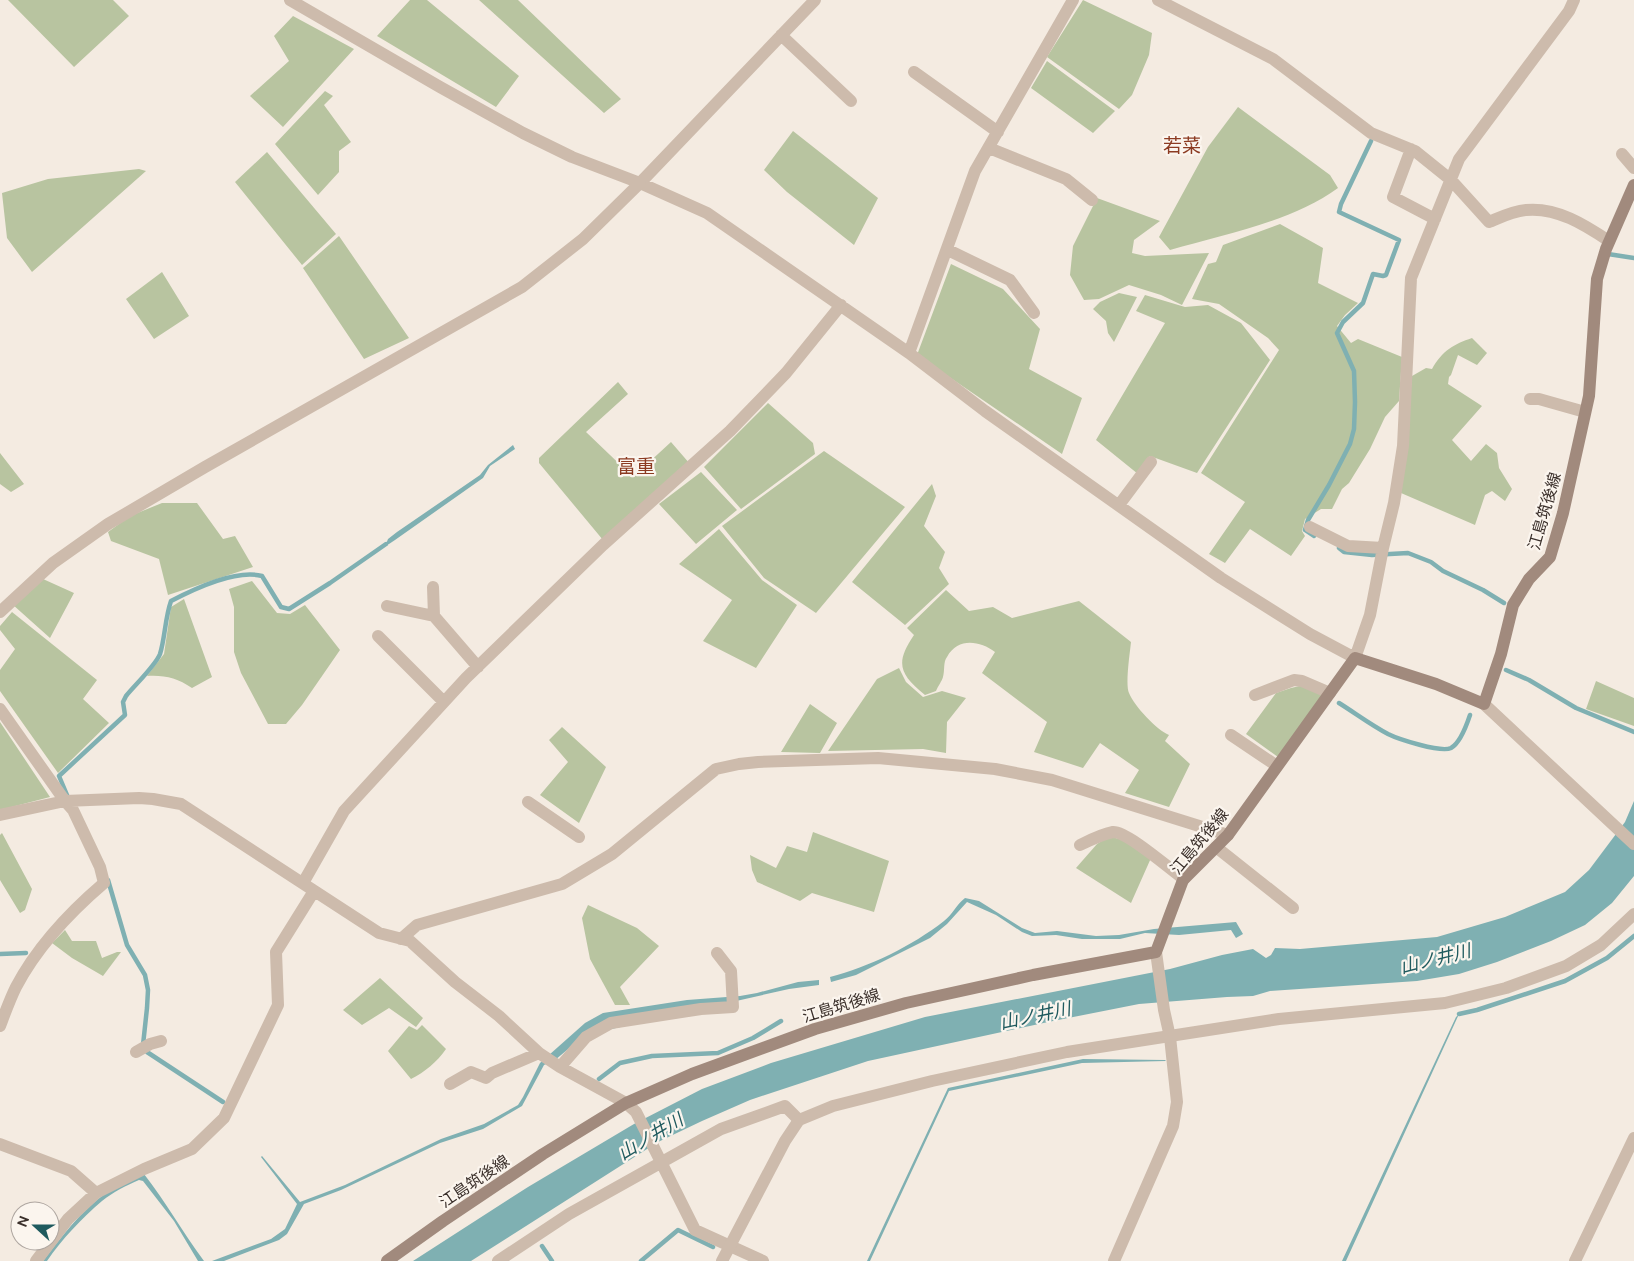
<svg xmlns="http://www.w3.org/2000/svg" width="1634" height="1261" font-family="Ubuntu,'Noto Sans JP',sans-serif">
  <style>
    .green { fill: #b8c4a0 }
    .water { fill: #7fb0b2 }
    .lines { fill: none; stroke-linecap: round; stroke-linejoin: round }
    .stream { stroke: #7fb0b2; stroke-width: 4.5 }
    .minor { stroke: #cdbbac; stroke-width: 12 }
    .tertiary { stroke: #cdbbac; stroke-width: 12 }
    .secondary { stroke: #a18a7d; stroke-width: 12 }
    .labels { text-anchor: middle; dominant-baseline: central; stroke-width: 4.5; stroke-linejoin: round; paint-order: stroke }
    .street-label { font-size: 16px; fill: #3b302b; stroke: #fbf5ee }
    .water-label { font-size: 18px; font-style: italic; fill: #1f5a5e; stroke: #fbf5ee }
    .quarter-label { font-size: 19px; fill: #8c3b22; stroke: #fbf5ee }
  </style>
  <rect width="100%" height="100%" fill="#f4ebe1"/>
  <path class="green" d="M8,0H113L129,16L74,67Z
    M410,0H427L519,76L496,107L377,36Z
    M479,0H518L621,99L604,113Z
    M1083,0L1152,33L1149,55L1132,95L1119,109L1047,57Z
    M293,16L354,49L283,127L250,96L289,61L274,36Z
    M1047,61L1115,111L1093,133L1031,88Z
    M325,91L333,96L324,105L351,142L339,151V172L318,195L275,144Z
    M1238,107L1330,175L1338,188C1291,222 1225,234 1170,250L1159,237L1208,147Z
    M793,131L878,198L854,245L787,192L764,170Z
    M267,152L336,234L302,265L235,182Z
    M139,169L146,171L32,272L7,238L2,193L48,179Z
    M1097,198L1160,221L1134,240L1132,253L1145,256L1209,253L1182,305L1161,295L1129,285L1099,299L1084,300L1070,275L1073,246Z
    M1280,224L1323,248L1318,283L1358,303L1345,315L1337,326L1351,343L1358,339L1402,357L1399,401L1385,417L1370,449L1349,483L1342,489L1332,509H1321L1305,519L1302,531L1305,536L1291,556L1250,529L1225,563L1209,554L1245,502L1201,473L1279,350L1268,338L1219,304L1192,299L1208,264L1216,262L1223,245Z
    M339,236L409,338L364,359L303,268Z
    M951,264L1003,289L1040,329L1029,369L1082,398L1062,454L917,355Z
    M162,272L189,316L154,339L126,299Z
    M1119,293L1137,297L1114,342L1108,333L1106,321L1093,309L1100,302Z
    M1145,295L1185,307L1208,305L1241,323L1270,360L1197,473L1150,456L1138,474L1096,440L1165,323L1136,311Z
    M1472,338L1487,353L1477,365L1458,355L1451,375L1449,377L1448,384L1482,406L1452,440L1471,461L1486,444L1497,453L1499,468L1512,489L1505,501L1492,491L1485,495L1475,525L1401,493L1412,376L1426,368L1432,369C1442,351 1454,344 1472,338Z
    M618,382L628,394L586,432L633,477L671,442L690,464L603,540L539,463V458Z
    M768,403L813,443L815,454L741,509L704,467Z
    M824,451L905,507L816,613L764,578L722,526Z
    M0,453L24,484L11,492L0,484Z
    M701,472L737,510L696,544L659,504Z
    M932,484L936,496L924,526L945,552L939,568L949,584L905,625L852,582Z
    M162,503H197L223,539L235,536L253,567L168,595L159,559L111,541L108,532L130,516Z
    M719,529L762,580L797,605L756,668L703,641L732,600L679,564Z
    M43,579L74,593L50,638L12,604Z
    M252,581L277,613L290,614L305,605L340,650L302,705L286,724H268L241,673L234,652V607L229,589Z
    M946,590L969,611L993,607L1012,618L1079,601L1131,642C1130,652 1125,685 1129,693C1134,706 1157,730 1169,735L1165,741L1190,764L1169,807L1125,793L1139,770L1100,743L1083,768L1034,752L1047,722L982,673L995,652C980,641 958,637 947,657C943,662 945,670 943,677C942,681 938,686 936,691L925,695C899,674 895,663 914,635L907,628Z
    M184,599L212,677L192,688C177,678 165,675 147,676L164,654L171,607Z
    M12,612L97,680L83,699L109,723L58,773L0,691V670L15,649L0,630V626Z
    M899,668L906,682L923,697L942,691L966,698L947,722L946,753L923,749L828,751L877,679Z
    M1596,681L1634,698V726L1586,709Z
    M1304,685L1323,694L1278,757L1246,734L1276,693L1291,688Z
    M810,704L837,723L820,753L781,752Z
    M0,722L50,797L0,810Z
    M562,727L606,767L579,823L540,795L568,762L549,740Z
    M813,832L889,861L874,912L812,893L800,901L757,882L752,870L750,855L776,868L787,846L807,852Z
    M2,833L32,889L25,910L20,913L0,880V835Z
    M1108,837C1126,838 1138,848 1151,858L1131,903L1076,868L1097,844Z
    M588,905L637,928L659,946L620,987L630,1005H615L590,959L582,918Z
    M65,930L72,941H96L102,958L117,952H121L103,976L72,958L52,943Z
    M380,978L423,1018L416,1027L389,1008L362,1025L343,1010Z
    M422,1025L446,1049C437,1062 425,1072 411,1079L388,1051L409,1026L417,1030Z"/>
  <path class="water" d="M513,445L515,449L490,466L483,478L395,540L389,544H386L388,539L397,532L480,475L488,465Z
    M1634,801V876L1612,903L1585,925L1551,941L1497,962L1459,974L1417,981L1270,991L1253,996L1227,997L1139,1004L1048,1022L868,1061L750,1100L702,1121L658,1142L471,1261H413L528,1187L634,1124L702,1089L771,1063L925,1017L1170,969L1222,955L1253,949L1266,958L1271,955L1275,948L1300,949L1437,937L1505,917L1565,892L1589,870L1625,822Z
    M965,898L979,901L1022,928L1035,933L1057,931L1096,936L1119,935L1154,929L1236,922L1243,934L1236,938L1231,930L1179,935L1145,933L1120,939H1082L1056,935L1032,936L1022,932L996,915L967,902L947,924L930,938L856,975L831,982L830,977C869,967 912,946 944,921C953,914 956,905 965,898Z
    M819,980V985L789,989L585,1035L555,1060L544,1065L522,1106L483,1129L440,1143L341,1190L304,1204L287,1234L279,1240L224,1261H212L271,1239L285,1229L297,1204L261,1157L262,1156L300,1202L345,1185L441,1139L484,1124L518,1105L523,1097L540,1063L585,1023L603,1013L687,1000L740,996L757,993L798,982Z
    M1459,1014L1346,1261H1342L1456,1017Z
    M1083,1059L1165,1060L1166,1061L1082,1063L949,1091L870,1261H867L948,1088Z
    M144,1174C166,1202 183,1233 204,1261H198L174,1221L143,1181L139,1180C127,1185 113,1192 102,1201C82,1218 62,1239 47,1261H43C61,1237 81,1211 106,1193C117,1185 131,1180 144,1174Z"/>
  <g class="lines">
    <path class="stream" d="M1608,254L1634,258
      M1314,536L1305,530L1308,520L1329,485L1350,444L1354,429L1355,402L1354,371L1337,333L1343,322L1363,303L1373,274L1383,276L1386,275L1399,240L1339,212L1341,204L1371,141
      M1339,548L1344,552L1372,555L1408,553L1431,562L1443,571L1483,590L1504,603
      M1506,670L1529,680L1576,708L1634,732
      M1339,703C1355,713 1371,725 1388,734C1398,739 1441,753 1451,748C1460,743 1467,724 1470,715
      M67,795L59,776L125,715L123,702L126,696C134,686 156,665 160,654C165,638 165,618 171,601C194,589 237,569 262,576L281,607L289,609L330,583L386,544
      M108,880L127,945L145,975L148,990L147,1008L143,1045L147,1052L223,1102
      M0,954L26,953
      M1459,1014L1477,1010L1565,981L1607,958L1634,936
      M599,1079L620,1063L652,1056L718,1053L753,1038L781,1021
      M542,1246L552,1261
      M641,1261L678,1230L713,1247"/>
    <path class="minor" d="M290,0L440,87L523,133L572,157L640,183L707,213L909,353L985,411L1221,578L1310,634L1355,658L1370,615L1383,548L1394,503L1403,446L1411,278L1459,159L1569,11L1574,0
      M1158,0L1273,59L1371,133L1415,151L1451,180L1489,222C1501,217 1513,211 1526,210C1557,207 1585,225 1609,241
      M781,35L851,101
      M914,72L998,132
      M989,148L1066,179L1092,200
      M1411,149L1393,197L1435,219
      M1622,154L1634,168
      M640,183L815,0
      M948,250L1010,280L1034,313
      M909,353L975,171L1073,0
      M1530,399H1539L1585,412
      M1119,505L1151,462
      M1310,527L1348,546L1383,548
      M433,587L434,616
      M387,606L434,616L478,667
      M378,636L444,702
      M1255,695L1294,680L1302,681L1330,693
      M1484,704L1634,844
      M0,709L65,801L73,810L100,867L104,883C70,912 37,947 16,987C10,999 5,1013 0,1026
      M1231,735L1277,766
      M528,802L579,837
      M0,815L65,801L139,798L153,799L181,804L379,933L410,941L455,982L499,1016L539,1053L560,1067L626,1103L636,1112L695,1230L763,1261
      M1080,845C1090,840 1102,834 1113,832C1127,831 1171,870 1184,879
      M1216,847L1293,908
      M303,883L344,811L466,678L603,545L730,431L786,373L841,305
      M401,939L417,925L562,884L612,854L716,769L739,764L758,762L878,758L995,769L1052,780L1228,835
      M136,1052L150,1044L161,1041
      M560,1067L586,1037L611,1023L701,1009L733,1007L731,971L717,953
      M450,1084L471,1072L486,1078L492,1073L539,1053
      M0,1144L71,1171L96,1193
      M36,1261L68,1219L96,1193L144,1169L192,1149L224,1118L278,1005L276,952L314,891
      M498,1261L569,1214L721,1129L785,1106L799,1120
      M1114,1261L1173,1126L1177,1102L1170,1037L1164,1010L1156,952
      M1575,1261L1634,1138"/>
    <path class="tertiary" d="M0,612L53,563L108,524L205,467L522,287L583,239L640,183
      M722,1261L785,1141L799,1120L833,1106L932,1081L1067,1052L1279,1019L1445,1003L1506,988L1566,966L1601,945L1634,914"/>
    <path class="secondary" d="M387,1261L443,1221L543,1154L626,1103L692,1074L815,1029L906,1003L1033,975L1156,952L1183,880L1228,835L1355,658L1436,684L1484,704L1501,654L1513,605L1529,579L1550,557L1563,513L1589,396L1597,279L1606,249L1634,185"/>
  </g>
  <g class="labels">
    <g class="street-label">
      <text transform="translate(1544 511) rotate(-74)">江島筑後線</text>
      <text transform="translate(1199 841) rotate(-50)">江島筑後線</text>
      <text transform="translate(841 1005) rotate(-17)">江島筑後線</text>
      <text transform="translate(474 1181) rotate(-34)">江島筑後線</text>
    </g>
    <g class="water-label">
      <text transform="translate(1435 958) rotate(-14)">山ノ井川</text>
      <text transform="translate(1035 1015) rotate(-12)">山ノ井川</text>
      <text transform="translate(650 1136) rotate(-31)">山ノ井川</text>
    </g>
    <g class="quarter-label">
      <text x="1182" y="145">若菜</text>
      <text x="636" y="466">富重</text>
    </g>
  </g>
  <g transform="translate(35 1226) rotate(291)"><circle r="24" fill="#fbf5ee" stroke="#aea6a0"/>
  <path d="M0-4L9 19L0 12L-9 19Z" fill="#1f5a5e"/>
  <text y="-8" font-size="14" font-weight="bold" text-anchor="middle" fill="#3b302b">N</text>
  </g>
</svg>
